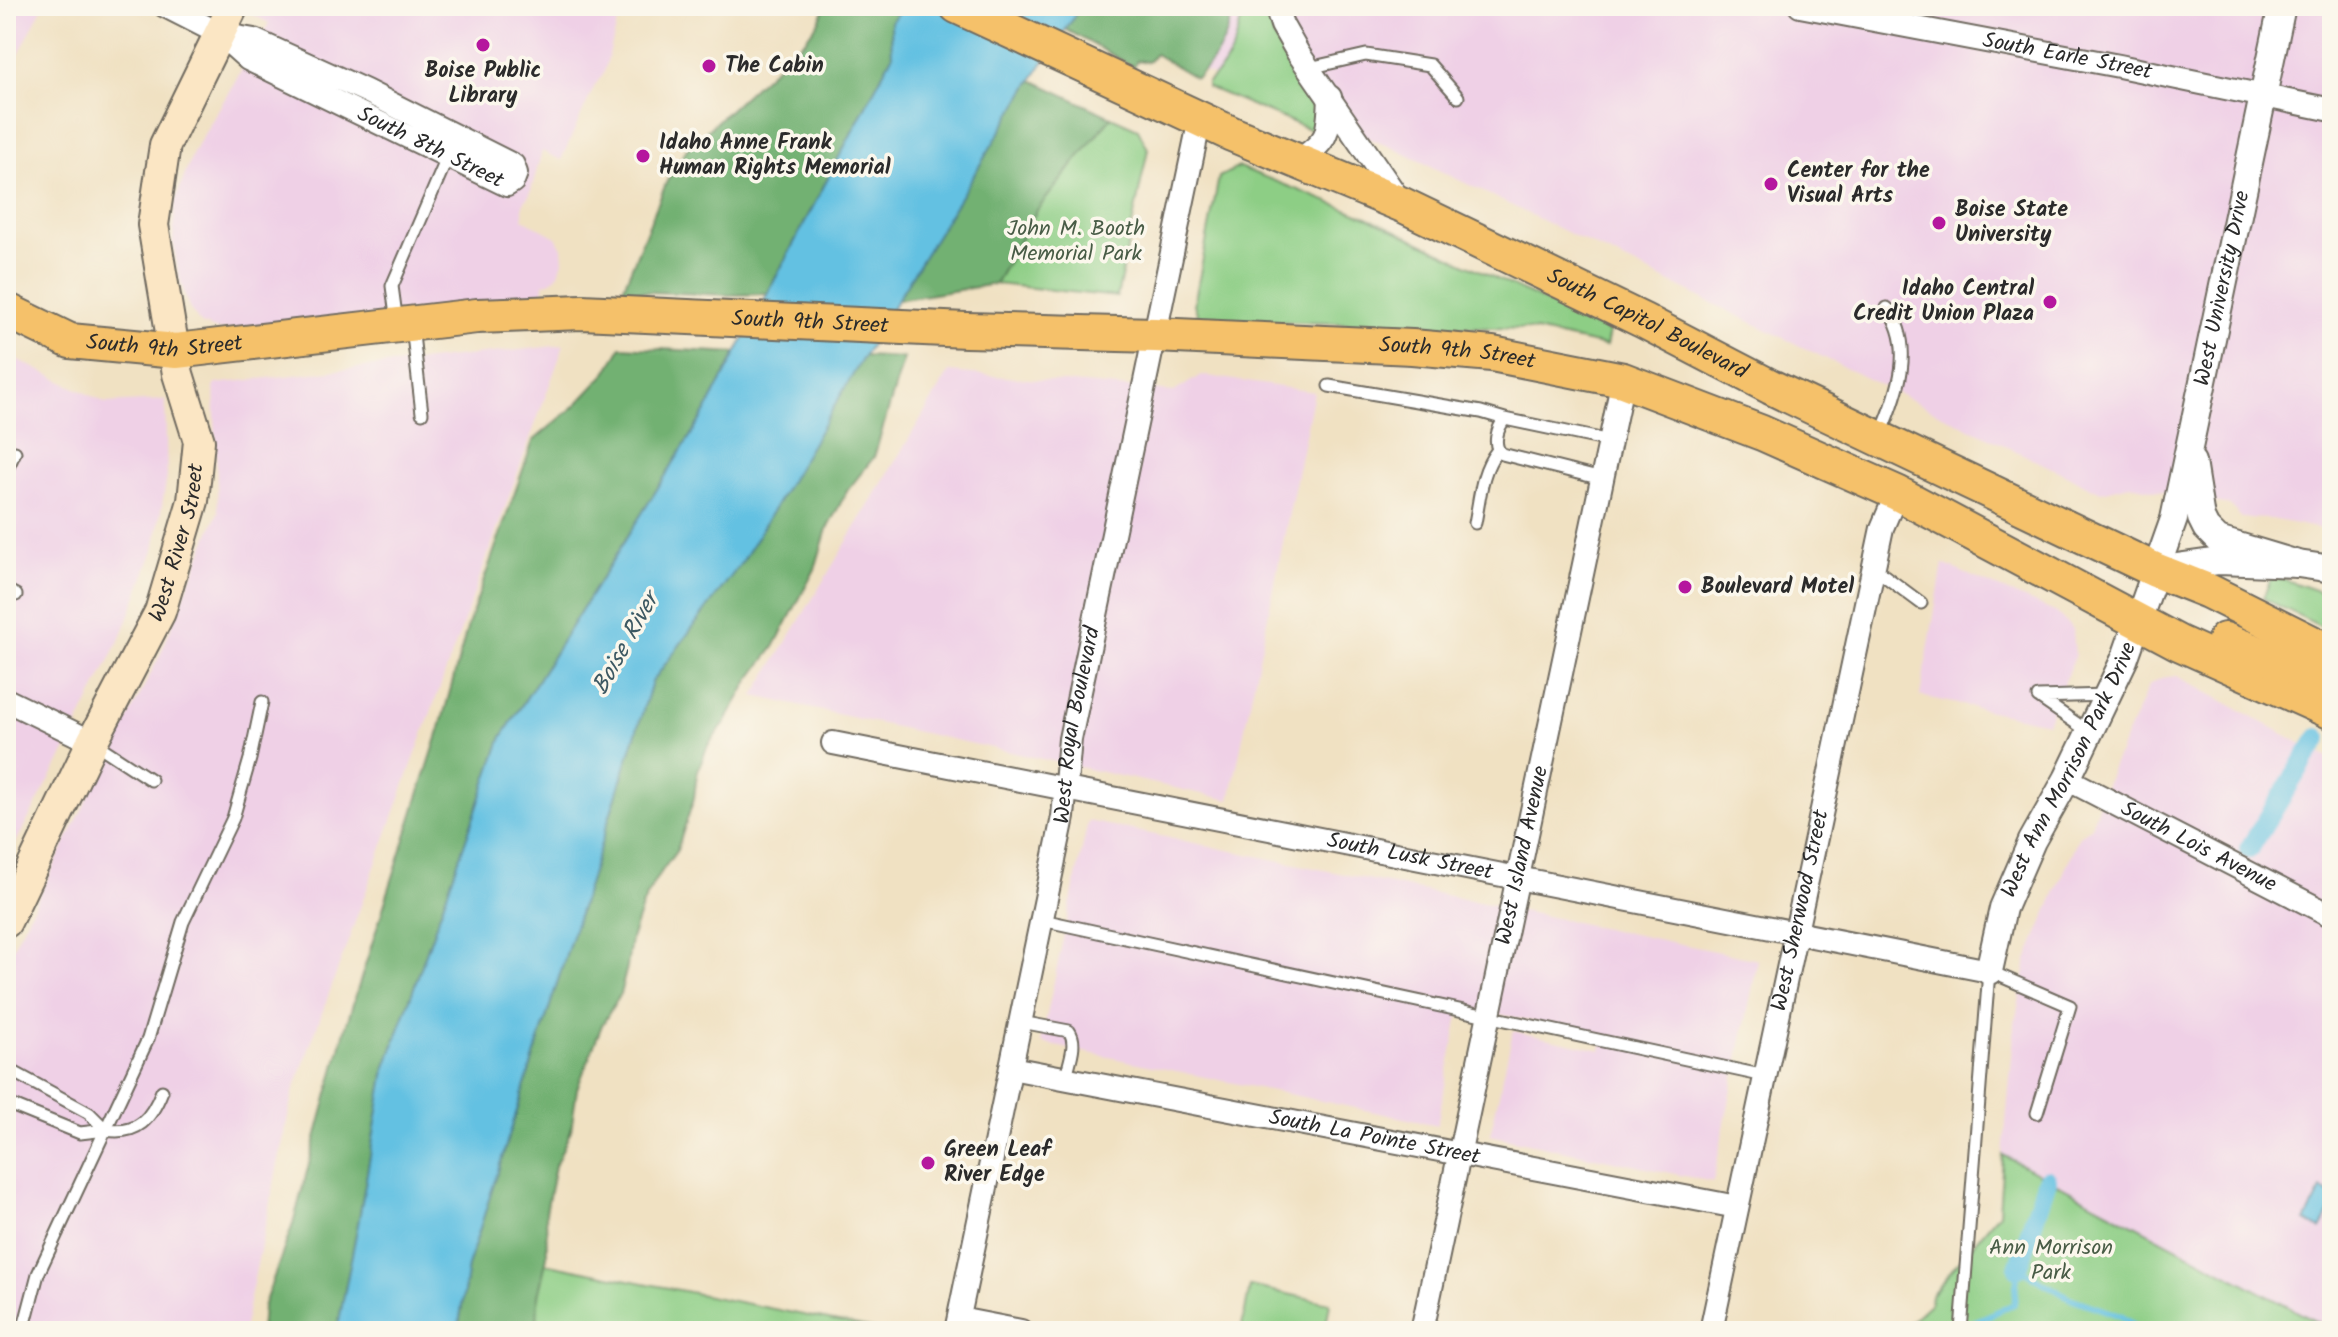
<svg xmlns="http://www.w3.org/2000/svg" width="2338" height="1337" font-family="Kalam,sans-serif">
  <style>
    .built { fill: #efd0e6 }
    .green { fill: #8dce85; stroke: #5c7c58; stroke-width: 2 }
    .forest { fill: #72b172; stroke: #4e6e4e; stroke-width: 2 }
    .water { fill: #64c1e2; stroke: #487686; stroke-width: 2 }
    .lines { fill: none; stroke-linecap: round; stroke-linejoin: round }
    .stream { stroke: #64c1e2; stroke-width: 6 }
    .canal { stroke: #64c1e2; stroke-width: 20 }
    .service-casing { stroke: #706b60; stroke-width: 15 }
    .minor-casing { stroke: #706b60; stroke-width: 26 }
    .tertiary-casing { stroke: #706b60; stroke-width: 30 }
    .secondary-casing { stroke: #706b60; stroke-width: 34 }
    .primary-casing { stroke: #706b60; stroke-width: 38 }
    .service { stroke: #fff; stroke-width: 11 }
    .minor { stroke: #fff; stroke-width: 22 }
    .tertiary { stroke: #fff; stroke-width: 26 }
    .secondary { stroke: #fbe6c4; stroke-width: 30 }
    .primary { stroke: #f5c16b; stroke-width: 34 }
    .poi-dot { fill: #b5179e; stroke: #fbf7ec; stroke-width: 3 }
    .labels { text-anchor: middle; dominant-baseline: central; stroke-width: 7; stroke-linejoin: round; paint-order: stroke }
    .street-label { font-size: 22px; fill: #2b2b2b; stroke: #fbf7ec }
    .poi-label { font-size: 22px; font-weight: bold; fill: #2b2b2b; stroke: #fbf7ec; text-anchor: start }
    .park-label { font-size: 22px; fill: #485c46; stroke: #fbf7ec }
    .water-label { font-size: 24px; font-style: italic; fill: #3c5862; stroke: #fbf7ec }
  </style>
  <rect width="100%" height="100%" fill="#fbf7ec"/>
  <filter id="ink" filterUnits="userSpaceOnUse"><feTurbulence type="fractalNoise" baseFrequency=".0125" numOctaves="2"/><feDisplacementMap in="SourceGraphic" scale="16" xChannelSelector="R" yChannelSelector="G"/><feConvolveMatrix kernelMatrix="1 2 1 2 8 2 1 2 1" color-interpolation-filters="sRGB"/></filter>
  <filter id="wash" filterUnits="userSpaceOnUse"><feTurbulence type="fractalNoise" baseFrequency=".006" numOctaves="4" result="noise"/><feDisplacementMap in="SourceGraphic" scale="32" xChannelSelector="R" yChannelSelector="G"/><feGaussianBlur stdDeviation="1.8" result="paint"/><feColorMatrix in="noise" values="0 0 0 0 0 0 0 0 0 0 0 0 0 0 0 0 0 1.4 0 .05"/><feComposite in="paint" operator="in"/></filter>
  <g filter="url(#wash)">
    <rect width="100%" height="100%" fill="#f0e1c2"/>
    <path class="built" d="M6,6H43L6,80Z
      M235,6H622L604,73L595,85L561,160L542,151L530,194L523,204V219L556,237L562,248L563,261L559,273L552,281L543,284L544,296L252,329L218,330L201,324L189,308L179,276L173,241L175,202L193,153L269,23Z
      M1153,6H2332V531L2271,519L2242,518L2229,505L2130,485L2101,492L1395,149L1129,41Z
      M564,345L293,1093L243,1331H6V961L160,655L218,512L214,384Z
      M6,354L106,403L165,400L167,477L154,550L122,635L66,749L6,861Z
      M949,372L1174,392L1201,375L1314,392L1230,800L754,696Z
      M1943,564L2057,613L2073,630L2075,656L2047,723L1920,696Z
      M2177,676L2332,760V1330L2003,1155L2015,1023L2027,960L2079,836L2091,826L2112,768L2149,685L2161,678Z
      M1088,821L1758,960L1713,1182L1490,1135L1513,1031L1601,1050L1604,1037L1461,1006L1437,1125L1041,1043Z"/>
    <path class="green" d="M1245,6H1264L1275,39L1321,109V134L1207,87V83L1224,66L1234,47Z
      M1111,117L1138,129L1148,149L1117,297L995,284L1037,210Z
      M1239,167L1367,217L1609,332L1606,346L1526,329L1199,319L1194,304L1219,177Z
      M2271,578L2286,580L2332,596V632L2263,598Z
      M2003,1155L2332,1330V1331H1900L1930,1304L1931,1295L1999,1213Z
      M499,1254L883,1331H482Z
      M1250,1286L1330,1303L1325,1331H1241Z"/>
    <path class="forest" d="M826,6H886L898,13L891,22L892,56L767,294L729,295L622,291L667,181L687,149L805,40L819,21Z
      M1081,6H1233C1229,36 1219,57 1196,78L1155,54L1148,62L1137,60L1134,67L1065,29Z
      M1032,80L1111,117L1037,210L995,284L897,300Z
      M621,347L736,353L706,411L502,737L385,1070L359,1219L337,1331H261L263,1307L293,1224L346,1026L440,728L468,625L533,441L576,405L607,372Z
      M863,356L904,358L874,457L847,491L827,529L815,569L774,647L748,682L725,723L708,745L697,773L694,798L677,850L654,882L643,904L631,939L627,967L620,994L602,1025L577,1089L571,1130L555,1166L546,1212L547,1257L538,1296L537,1331H458L468,1266L652,682L744,559Z"/>
    <path class="water" d="M903,6H1081L1032,80L897,300L744,559L652,682L468,1266L458,1331H337L359,1219L385,1070L502,737L706,411L892,56L891,22Z
      M2322,1189L2332,1194V1208L2321,1229L2305,1221Z"/>
    <g class="lines">
      <path class="stream" d="M1974,1322L2014,1304L2018,1268L2070,1298L2121,1316L2143,1331"/>
      <path class="canal" d="M2249,849L2318,738
        M2018,1268L2047,1180"/>
    </g>
  </g>
  <g filter="url(#ink)">
    <g class="lines">
      <defs>
        <path id="service" d="M1309,68L1366,55L1430,65L1458,97
          M397,323L392,286L448,156
          M412,326L422,413
          M1329,386L1481,412L1505,419
          M1881,434C1898,394 1916,345 1887,308
          M6,471L15,452
          M1602,479L1502,454C1492,446 1497,428 1505,419L1610,441
          M1475,523C1480,498 1481,471 1497,451
          M1874,568L1921,603
          M6,590L16,595
          M2038,697L2107,695
          M2038,697L2089,732
          M93,742L151,780
          M1042,920L1765,1076
          M1021,1022L1069,1031C1078,1043 1069,1062 1066,1077
          M6,1068L89,1113L106,1130L80,1133L6,1103
          M106,1130C138,1135 151,1119 162,1091
          M23,1331L38,1274L148,1039L183,922L233,818L250,759L262,702
          M1961,1331L1989,971L2070,1006L2037,1113"/>
        <g id="minor">
          <path id="s1" d="M165,6L220,34L248,59L507,185L513,181L516,173L513,165L366,91L254,40L220,34"/>
          <path d="M1276,6L1282,25L1298,53L1402,204"/>
          <path id="s2" d="M1800,6L2119,66L2332,110"/>
          <path d="M1298,161C1330,139 1328,134 1330,97"/>
          <path d="M6,700L92,742"/>
          <path id="s3" d="M833,743L1989,971"/>
          <path id="s4" d="M2067,779L2332,916"/>
          <path id="s5" d="M1011,1068L1737,1207"/>
          <path d="M959,1319L1021,1331"/>
          <path id="s6" d="M956,1331L1063,817L1070,739L1200,119"/>
          <path id="s7" d="M1422,1331L1623,380"/>
          <path id="s8" d="M1711,1331L1882,528L1897,493"/>
        </g>
        <g id="tertiary">
          <path d="M2192,462L2201,518L2206,528L2218,540L2298,564"/>
          <path d="M2155,570L2219,561L2298,564L2332,569"/>
          <path id="s9" d="M1989,971L2003,908L2032,841L2067,779L2124,660L2174,519L2282,6"/>
        </g>
        <g id="secondary">
          <path id="s10" d="M6,922L92,742L160,612L193,501L199,441L178,374L153,225L165,145L233,6"/>
        </g>
        <g id="primary">
          <path id="s11" d="M957,6L1232,134L1403,205L1644,321L1771,387L2155,570L2208,591L2332,653"/>
          <path id="s12" d="M6,310L70,341L176,351L477,316L582,312L966,330L1155,335L1412,347L1492,354L1623,380L1762,433L1897,493L2179,643L2332,712"/>
          <path d="M2225,640L2332,683"/>
        </g>
      </defs>
      <use href="#service" class="service-casing"/>
      <use href="#minor" class="minor-casing"/>
      <use href="#tertiary" class="tertiary-casing"/>
      <use href="#secondary" class="secondary-casing"/>
      <use href="#primary" class="primary-casing"/>
      <use href="#service" class="service"/>
      <use href="#minor" class="minor"/>
      <use href="#tertiary" class="tertiary"/>
      <use href="#secondary" class="secondary"/>
      <use href="#primary" class="primary"/>
    </g>
  </g>
  <g class="poi-dot">
    <circle cx="483" cy="45" r="8"/>
    <circle cx="709" cy="66" r="8"/>
    <circle cx="643" cy="156" r="8"/>
    <circle cx="1771" cy="184" r="8"/>
    <circle cx="1939" cy="223" r="8"/>
    <circle cx="2050" cy="302" r="8"/>
    <circle cx="1685" cy="587" r="8"/>
    <circle cx="928" cy="1163" r="8"/>
  </g>
  <g class="labels">
    <g class="street-label">
      <text stroke="none"><textPath href="#s2" startOffset="272">South Earle Street</textPath></text>
      <text stroke="none"><textPath href="#s1" startOffset="302">South 8th Street</textPath></text>
      <text stroke="none"><textPath href="#s9" startOffset="726">West University Drive</textPath></text>
      <text stroke="none"><textPath href="#s12" startOffset="814">South 9th Street</textPath></text>
      <text stroke="none"><textPath href="#s11" startOffset="760">South Capitol Boulevard</textPath></text>
      <text stroke="none"><textPath href="#s12" startOffset="166">South 9th Street</textPath></text>
      <text stroke="none"><textPath href="#s12" startOffset="1462">South 9th Street</textPath></text>
      <text stroke="none"><textPath href="#s10" startOffset="418">West River Street</textPath></text>
      <text stroke="none"><textPath href="#s6" startOffset="618">West Royal Boulevard</textPath></text>
      <text stroke="none"><textPath href="#s9" startOffset="218">West Ann Morrison Park Drive</textPath></text>
      <text stroke="none"><textPath href="#s4" startOffset="148">South Lois Avenue</textPath></text>
      <text stroke="none"><textPath href="#s7" startOffset="486">West Island Avenue</textPath></text>
      <text stroke="none"><textPath href="#s3" startOffset="588">South Lusk Street</textPath></text>
      <text stroke="none"><textPath href="#s8" startOffset="430">West Sherwood Street</textPath></text>
      <text stroke="none"><textPath href="#s5" startOffset="370">South La Pointe Street</textPath></text>
    </g>
    <g class="poi-label">
      <text x="725" y="66">The Cabin</text>
      <text x="483" y="71" text-anchor="middle">Boise Public<tspan x="483" dy="25">Library</tspan></text>
      <text x="659" y="143">Idaho Anne Frank<tspan x="659" dy="25">Human Rights Memorial</tspan></text>
      <text x="1787" y="171">Center for the<tspan x="1787" dy="25">Visual Arts</tspan></text>
      <text x="1955" y="210">Boise State<tspan x="1955" dy="25">University</tspan></text>
      <text x="2034" y="289" text-anchor="end">Idaho Central<tspan x="2034" dy="25">Credit Union Plaza</tspan></text>
      <text x="1701" y="587">Boulevard Motel</text>
      <text x="944" y="1150">Green Leaf<tspan x="944" dy="25">River Edge</tspan></text>
    </g>
    <g class="park-label">
      <text x="1076" y="229">John M. Booth<tspan x="1076" dy="25">Memorial Park</tspan></text>
      <text x="2051" y="1248">Ann Morrison<tspan x="2051" dy="25">Park</tspan></text>
    </g>
    <g class="water-label">
      <text transform="translate(626 644) rotate(-61)">Boise River</text>
    </g>
  </g>
  <rect width="2338" height="1337" fill="none" stroke="#fbf7ec" stroke-width="32"/>
</svg>
